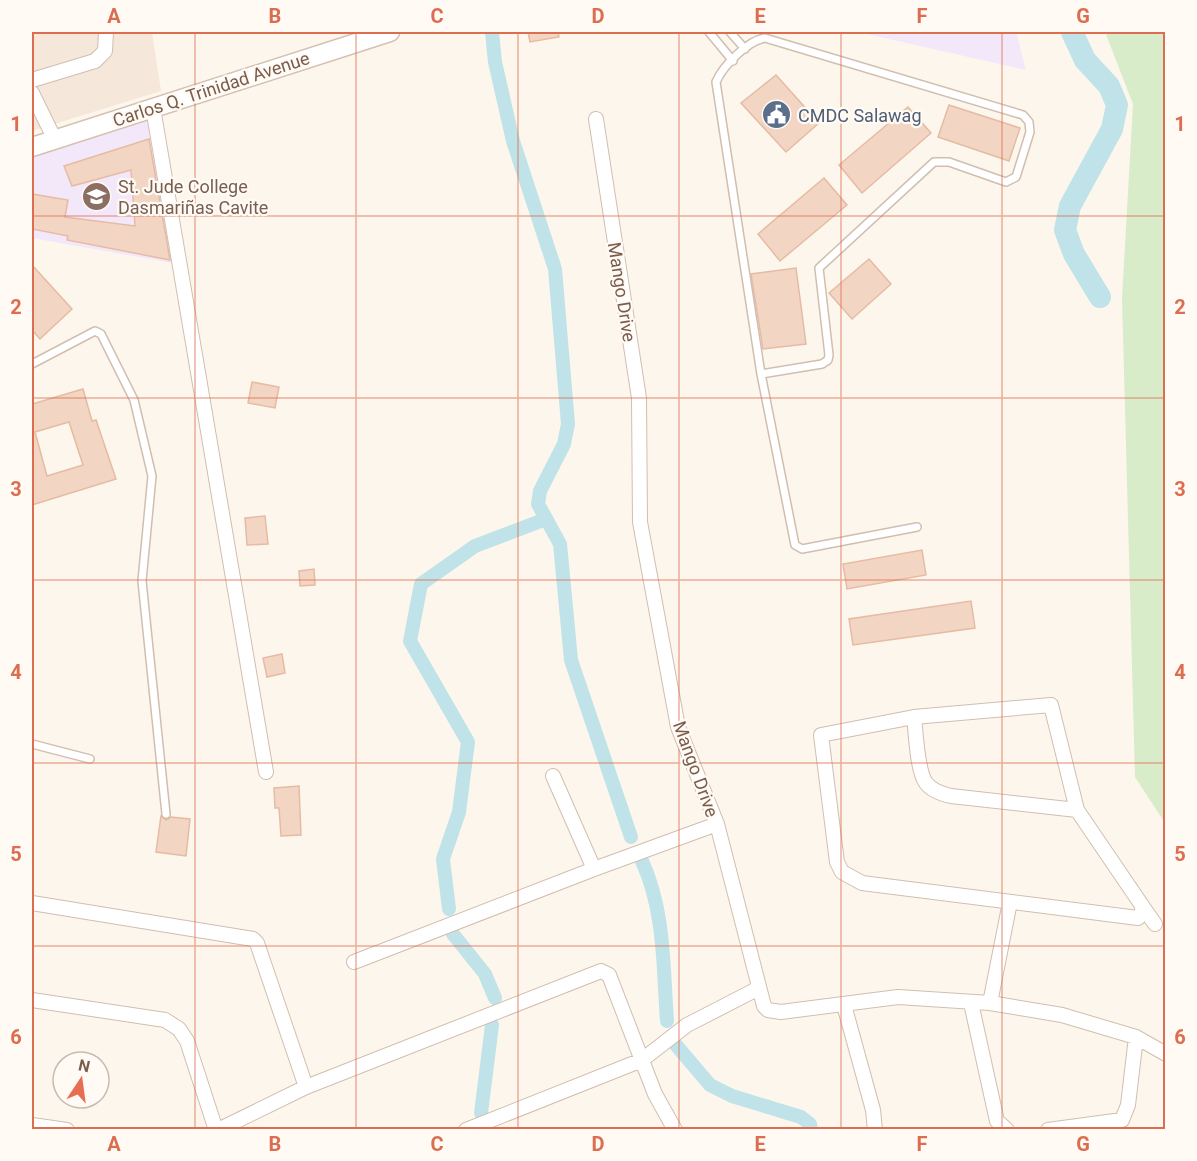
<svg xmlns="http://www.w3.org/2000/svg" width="1197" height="1161" font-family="Roboto,sans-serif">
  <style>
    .residential { fill: #f5e8da }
    .education { fill: #f3e8fa }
    .green { fill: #d8ecc9 }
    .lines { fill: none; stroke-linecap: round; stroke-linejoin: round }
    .canal { stroke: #bfe3e8; stroke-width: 14 }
    .river { stroke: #bfe3e8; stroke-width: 22 }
    .building { fill: #f3d5c3; stroke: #e6bba3; stroke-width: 1.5; fill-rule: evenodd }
    .service-casing { stroke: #d1beb0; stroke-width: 10 }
    .minor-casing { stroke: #d1beb0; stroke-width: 16 }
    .secondary-casing { stroke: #d6c0b0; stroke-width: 21 }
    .service { stroke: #fff; stroke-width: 7 }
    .minor { stroke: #fff; stroke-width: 14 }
    .secondary { stroke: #fff; stroke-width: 18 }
    .grid { fill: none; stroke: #dc6d51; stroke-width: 1.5; stroke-opacity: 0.55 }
    .labels { text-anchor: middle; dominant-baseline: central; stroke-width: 4.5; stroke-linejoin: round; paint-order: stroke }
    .street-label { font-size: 18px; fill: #7a5c4d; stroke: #fffaf3 }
    .service-label { font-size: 18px; fill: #4e5e75; stroke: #fffaf3; text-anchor: start }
    .education-label { font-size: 18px; fill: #785e54; stroke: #fffaf3; text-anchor: start }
    .neatline { fill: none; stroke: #dc6d51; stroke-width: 2 }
    .grid-label { font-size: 20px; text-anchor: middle; font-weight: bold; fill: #dc6d51 }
  </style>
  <rect width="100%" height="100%" fill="#fdf6ec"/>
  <path class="residential" d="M32,32H152L161,91L32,131Z"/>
  <path class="education" d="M858,32H1016L1026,70Z
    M150,113L172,263L32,238V154Z"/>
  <path class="green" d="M1105,32H1165V823L1135,777L1122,298L1133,104Z"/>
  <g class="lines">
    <path class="canal" d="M492,32L495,62L513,141L555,269L568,424L564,444L540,491L538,504L560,544L571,660L631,837
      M642,861C665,911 663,967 667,1021
      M449,909L443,859L459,812L468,742L410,641L421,584L475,546L546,519
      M453,934L485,974L495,998
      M676,1045L710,1085L732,1096L801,1117L810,1124L811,1130
      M481,1113L492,1025"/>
    <path class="river" d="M1072,32L1085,60L1109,86L1117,105L1112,129L1070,206L1065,230L1074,254L1100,297"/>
  </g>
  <path class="building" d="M528,32H558L559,37L530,42Z
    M776,75L819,123L786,152L741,103Z
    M949,105L1020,128L1009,161L938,137Z
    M908,107L931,133L862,193L839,165Z
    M149,139L170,260L67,240L68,236L32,229V194L68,200L65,217L135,226L131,170L72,186L64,166Z
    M824,178L847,205L780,261L758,234Z
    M869,259L891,284L852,319L829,293Z
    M32,265L72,309L40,339L32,330Z
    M796,268L806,344L763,349L751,274Z
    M252,382L279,387L275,408L248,403Z
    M83,389L92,421L96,420L116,479L32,505V404ZM69,422L83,465L47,476L35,432Z
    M265,516L268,544L247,545L245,518Z
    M922,550L926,575L847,589L843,564Z
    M314,569L315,585L300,586L299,571Z
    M971,601L975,628L853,645L849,619Z
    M282,654L285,673L267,677L263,658Z
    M299,786L301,835L281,836L279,808H275L274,788Z
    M161,816L166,820L171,817L190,819L186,856L156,852Z"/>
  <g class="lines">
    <defs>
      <path id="service" d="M709,32L733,61
        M730,32L745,49
        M32,364L95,331L101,334L134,400L152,476L142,581L166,814
        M761,374L822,364L828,360L829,355L819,268L934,162H949L1006,182L1016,177L1030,132L1029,122L1023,115L765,38C747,41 723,66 716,82L761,374L795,545L802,549L917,527
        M32,744L90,759"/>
      <path id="minor" d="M32,80L95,61L105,51L106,32
        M32,93L55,140
        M153,108L266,772
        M596,119L639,398L640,522L678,727L717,824L764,1006L768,1010L781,1012L898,997L990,1003L1062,1015L1136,1037L1166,1054
        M1051,705L1077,810L1143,907L1141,915L1138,918L862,883L842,872L837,862L821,735L914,717Z
        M914,717C916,733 917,771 926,783C932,791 942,794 951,796L1077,810
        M553,776L594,869
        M32,903L253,939L257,943L306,1087
        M1143,907L1155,924
        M354,962L594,869L717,824
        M32,1000L165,1020L179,1029L187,1041L216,1130
        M971,1003L997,1121L1007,1130
        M990,1003L1010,902
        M844,1005L873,1110L875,1130
        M32,1125L67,1130
        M218,1130L306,1087L601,971L609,975L655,1094L675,1130
        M466,1130L642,1060L687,1025L759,988
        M1048,1130L1122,1120L1128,1105L1136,1037"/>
      <path id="secondary" d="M32,147L390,32"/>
    </defs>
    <use href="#service" class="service-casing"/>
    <use href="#minor" class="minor-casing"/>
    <use href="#secondary" class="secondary-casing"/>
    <use href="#service" class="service"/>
    <use href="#minor" class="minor"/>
    <use href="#secondary" class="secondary"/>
  </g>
  <path class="grid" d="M195,32V1130M356,32V1130M518,32V1130M679,32V1130M841,32V1130M1002,32V1130M32,216H1166M32,398H1166M32,580H1166M32,763H1166M32,946H1166"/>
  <defs>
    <symbol id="civic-disc" viewBox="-11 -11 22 22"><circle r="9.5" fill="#5c6f8a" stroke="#fffaf3"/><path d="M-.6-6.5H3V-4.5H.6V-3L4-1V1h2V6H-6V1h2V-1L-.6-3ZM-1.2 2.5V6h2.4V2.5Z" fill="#fff"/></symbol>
    <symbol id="school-disc" viewBox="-11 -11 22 22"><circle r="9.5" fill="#8d6e63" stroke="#fffaf3"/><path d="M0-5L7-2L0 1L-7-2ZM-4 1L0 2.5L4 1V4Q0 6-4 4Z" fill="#fff"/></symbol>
  </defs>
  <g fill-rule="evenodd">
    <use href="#civic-disc" x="760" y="98" width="33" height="33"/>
    <use href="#school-disc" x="80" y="180" width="33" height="33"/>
  </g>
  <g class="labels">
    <g class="street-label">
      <text transform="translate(211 89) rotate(-18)">Carlos Q. Trinidad Avenue</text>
      <text transform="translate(622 292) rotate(81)">Mango Drive</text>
      <text transform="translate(696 769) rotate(70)">Mango Drive</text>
    </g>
    <g class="service-label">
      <text x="798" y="115">CMDC Salawag</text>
    </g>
    <g class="education-label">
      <text x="118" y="186">St. Jude College<tspan x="118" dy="21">Dasmariñas Cavite</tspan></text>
    </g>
  </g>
  <rect width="1197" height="1161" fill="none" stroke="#fffaf3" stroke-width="66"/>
  <g transform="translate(81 1080) rotate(13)"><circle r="28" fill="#fffaf3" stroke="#cabbb1" stroke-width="1.5"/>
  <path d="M0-4.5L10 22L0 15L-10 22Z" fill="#e76f51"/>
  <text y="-9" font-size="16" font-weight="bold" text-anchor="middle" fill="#7a5c4d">N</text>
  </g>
  <rect x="33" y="33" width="1131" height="1095" class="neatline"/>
  <g class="grid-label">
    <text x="114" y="23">A</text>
    <text x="275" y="23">B</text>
    <text x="437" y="23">C</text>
    <text x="598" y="23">D</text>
    <text x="760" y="23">E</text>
    <text x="922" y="23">F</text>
    <text x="1083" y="23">G</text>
    <text x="16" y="131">1</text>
    <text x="1180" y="131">1</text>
    <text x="16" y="314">2</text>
    <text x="1180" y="314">2</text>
    <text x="16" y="496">3</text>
    <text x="1180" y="496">3</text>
    <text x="16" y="679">4</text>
    <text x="1180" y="679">4</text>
    <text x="16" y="861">5</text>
    <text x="1180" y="861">5</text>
    <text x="16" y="1044">6</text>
    <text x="1180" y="1044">6</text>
    <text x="114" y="1151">A</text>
    <text x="275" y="1151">B</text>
    <text x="437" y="1151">C</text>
    <text x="598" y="1151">D</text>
    <text x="760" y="1151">E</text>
    <text x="922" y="1151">F</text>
    <text x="1083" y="1151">G</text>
  </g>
</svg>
